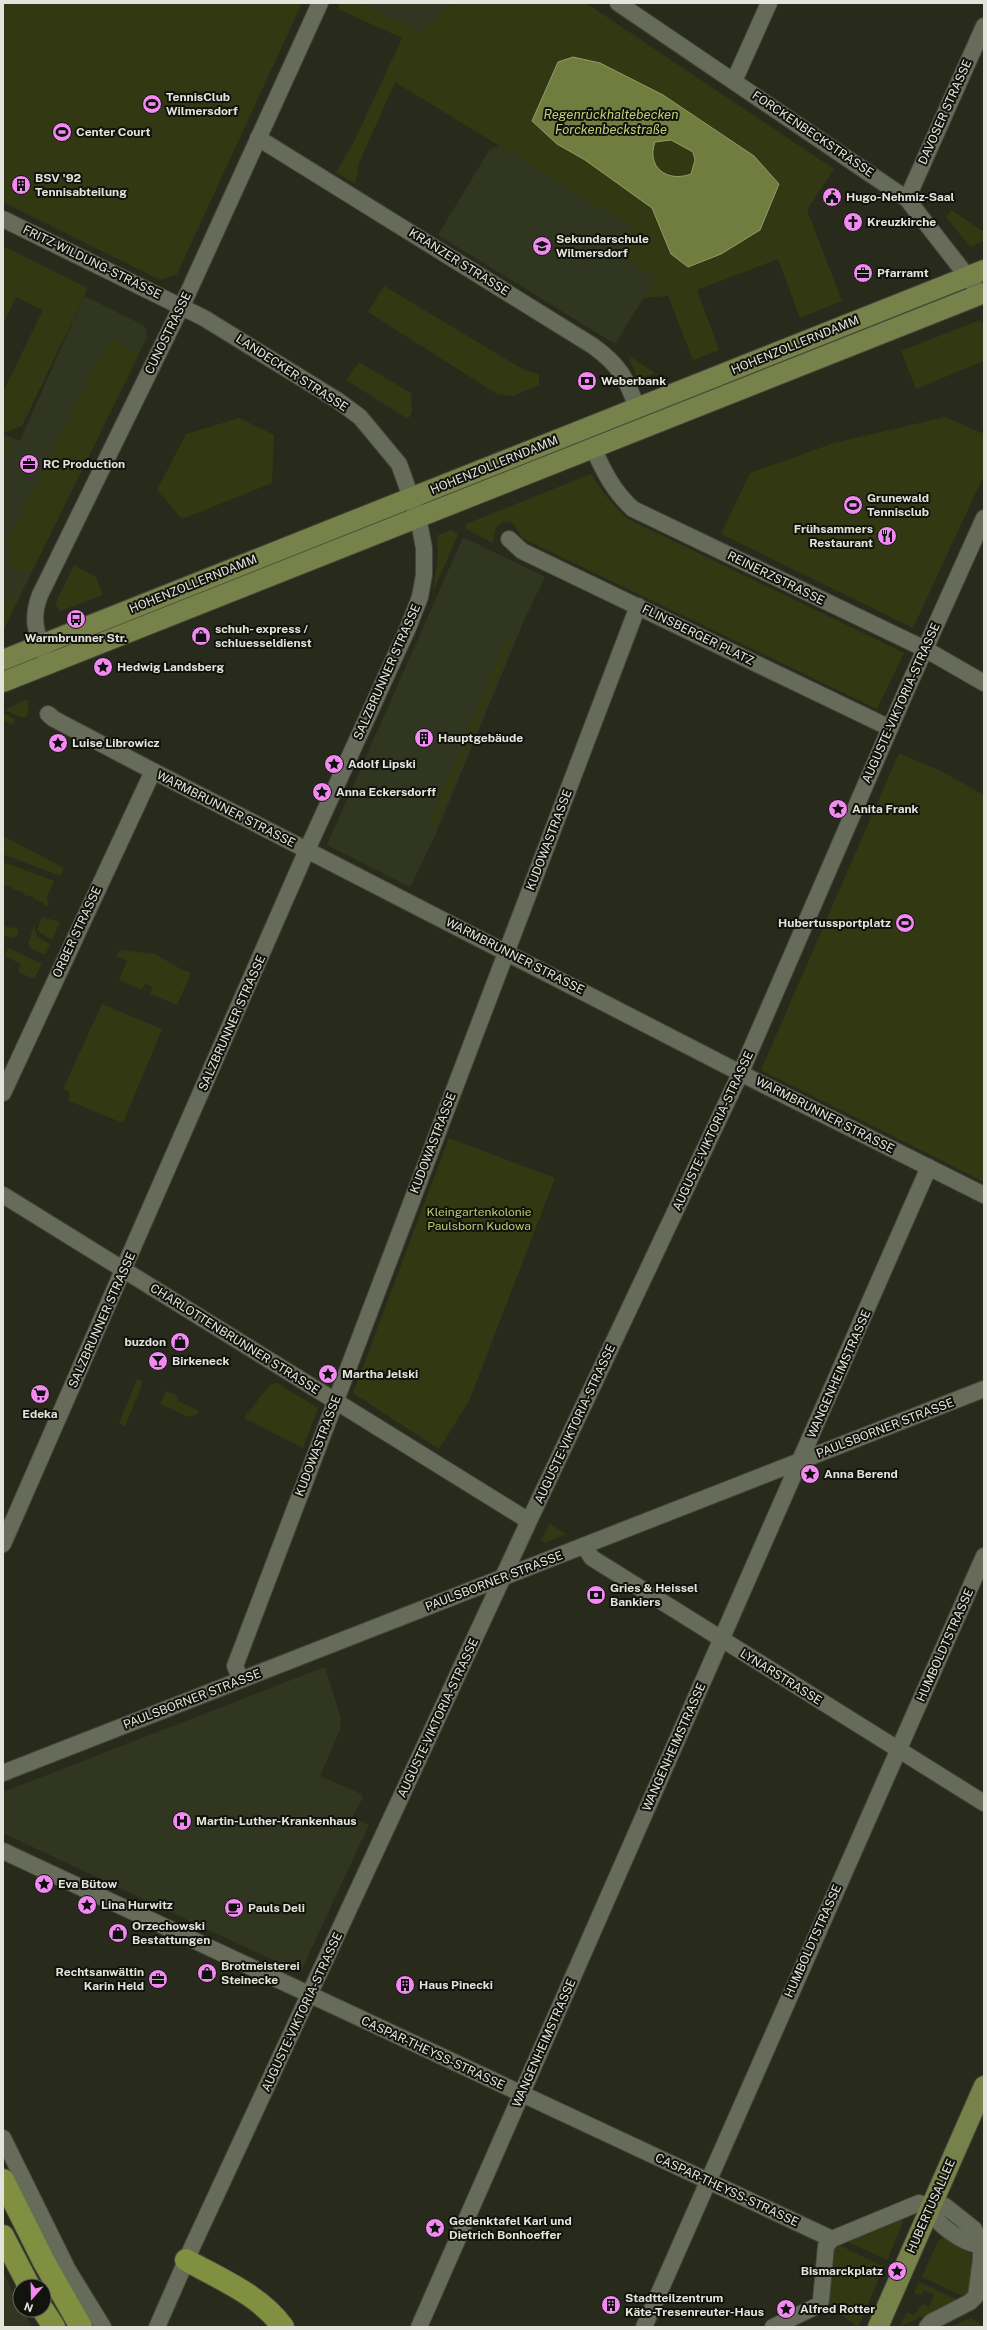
<svg xmlns="http://www.w3.org/2000/svg" width="987" height="2330" font-family="'Public Sans',sans-serif">
  <style>
    .built { fill: #313620 }
    .green { fill: #323912; fill-rule: evenodd }
    .water { fill: #717d3e; stroke: #939c6d; fill-rule: evenodd }
    .lines { fill: none; stroke-linecap: round; stroke-linejoin: round }
    .minor-casing { stroke: #434639; stroke-width: 18 }
    .major-casing { stroke: #434639; stroke-width: 22 }
    .highway-casing { stroke: #434639; stroke-width: 24 }
    .minor { stroke: #676b5a; stroke-width: 16 }
    .major { stroke: #77814a; stroke-width: 20 }
    .highway { stroke: #818f40; stroke-width: 22 }
    .labels { text-anchor: middle; dominant-baseline: central; stroke-width: 4; stroke-linejoin: round; paint-order: stroke }
    .poi-label { font-size: 12px; font-weight: bold; fill: #e3e5dc; stroke: #11130c; text-anchor: start }
    .street-label { font-size: 12px; fill: #e3e5dc; stroke: #11130c }
    .park-label { font-size: 12px; fill: #b9ca6f; stroke: #11130c }
    .water-label { font-size: 13px; font-style: italic; fill: #c0d176; stroke: #11130c }
  </style>
  <rect width="100%" height="100%" fill="#282b1c"/>
  <path class="built" d="M359,3H454L420,31Z
    M500,146L630,226L633,236L656,278L615,344L438,235L490,149Z
    M84,296L143,325L146,329L147,337L3,631V434L20,441Z
    M463,537L545,577L525,618L434,838L410,887L327,845Z
    M325,1667L341,1719L340,1730L320,1776L361,1794L363,1798L352,1817L369,1825L300,1973L3,1833V1792Z
    M3,2272L20,2305V2310H23L32,2327H3Z"/>
  <path class="green" d="M3,3H302L177,274L160,280L3,202Z
    M340,3H359L420,31L454,3H586L834,169L807,210L842,301L800,318L778,259L697,290L719,350L693,360L668,296L644,298L656,278L621,256L633,236L630,226L395,82L359,163L355,184L336,172L354,142L402,38L338,9ZM600,63L663,95L754,156L779,184L760,230L671,254L652,208L585,160L557,144Z
    M671,140L693,152L695,160L691,174C667,183 646,167 655,142Z
    M951,210L984,232V241L970,247L946,217Z
    M3,246L88,288L22,426L7,432L3,430V392L43,310L16,297L3,324Z
    M384,286L526,371L539,374V385L513,396L497,394L368,312Z
    M980,320L984,325V361L916,389L901,351Z
    M111,339L139,354L32,571L23,572L6,562L13,547L7,544L97,359L100,361Z
    M628,355L655,373L638,380Z
    M359,362L411,393L412,412L408,419L346,380Z
    M945,417L984,434V475L913,628L721,534L750,473L834,443Z
    M239,418L274,435L272,483L182,519L157,490L186,434Z
    M3,438L12,442L3,463Z
    M591,474L606,496L626,518L904,653L877,709L522,538L513,523L503,522C492,528 496,534 493,543L466,529V524Z
    M451,530L457,533V537L434,589L433,587L438,560L437,538L438,535Z
    M74,565L96,577L103,595L60,611L55,604Z
    M9,595L18,600L3,631V605Z
    M507,638L513,640L435,827L428,825Z
    M25,700L29,701L27,717H20L5,710Z
    M3,713L15,719L12,725L3,720Z
    M899,753L943,772L984,795V1182L761,1070Z
    M3,836L64,868L60,876L3,854Z
    M3,862L54,881L46,899L49,900L47,906L43,904L44,902L34,899V897L24,895L23,892L12,889V887L3,885Z
    M42,917L60,922L52,941L37,930Z
    M3,920L5,921L3,925L12,929L14,926L18,930V935L13,938L3,935Z
    M35,922C34,937 38,937 50,944L45,955L32,949L28,944Z
    M8,948L42,964L34,979L18,972L21,964L5,956Z
    M120,950L155,954L179,968L191,973L177,1005L150,994L153,987L145,984L142,990L119,980L127,961L116,956Z
    M102,1004L162,1029L123,1123L69,1101V1092L63,1089Z
    M449,1138L555,1178L469,1401L439,1449L353,1393Z
    M137,1379L142,1381V1385L125,1426L119,1423Z
    M277,1383L318,1408L303,1448L244,1418L270,1385Z
    M166,1391L176,1395L178,1401L199,1411L198,1414L189,1417L160,1404Z
    M550,1524L566,1534L545,1543L541,1540Z
    M900,2216L903,2223L887,2260L846,2241Z
    M945,2237L952,2239L974,2256L973,2285L965,2297L922,2277L938,2241Z
    M837,2244L884,2267L858,2327L831,2307L828,2301L831,2253Z
    M919,2282L960,2301L900,2326L907,2312L914,2315L922,2304L929,2307L934,2295L923,2290L921,2295L914,2293Z
    M971,2318L984,2327H950Z"/>
  <path class="water" d="M573,57L600,63L663,95L754,156L779,184L760,230L721,254L688,267L671,254L652,208L585,160L557,144L532,121L558,62ZM671,140L693,152L695,160L691,174C667,183 646,167 655,142Z"/>
  <g class="lines">
    <defs>
      <path id="minor" d="M618,3L907,199L974,285
        M734,81L769,3
        M258,138L593,346C619,365 626,377 637,408
        M907,199L984,26
        M3,219L204,318L337,400L360,417L399,464L418,517L424,548V575L420,597L408,628L307,850L3,1544
        M593,448C604,472 614,492 633,509L925,649L984,683
        M509,539L522,551L890,728
        M48,664C39,638 29,623 40,595L187,295L320,3
        M48,714L54,719L153,771L754,1080L984,1195
        M3,1093L153,771
        M3,1195L529,1521
        M584,1546L592,1558L984,1803
        M241,1680L235,1666L638,606
        M3,1773L984,1389
        M3,1851L832,2239
        M3,2138L68,2270L103,2327
        M931,2207C933,2211 935,2217 938,2221C946,2230 972,2249 984,2244
        M157,2327L193,2245L529,1521L741,1072L907,689L984,518
        M419,2327L929,1167
        M644,2327L984,1556
        M773,2327L819,2305L821,2300L826,2246L832,2239L919,2203L931,2207L945,2206L974,2229L981,2245V2259L976,2296L970,2302L931,2322L927,2327"/>
      <path id="major" d="M3,660L984,270
        M3,682L984,293
        M878,2327L984,2086"/>
      <path id="highway" d="M3,2180L44,2262L81,2327
        M3,2236L29,2286
        M186,2260C220,2279 260,2295 283,2327
        M43,2310L54,2327"/>
    </defs>
    <use href="#minor" class="minor-casing"/>
    <use href="#major" class="major-casing"/>
    <use href="#highway" class="highway-casing"/>
    <use href="#minor" class="minor"/>
    <use href="#major" class="major"/>
    <use href="#highway" class="highway"/>
  </g>
  <defs>
    <symbol id="stadium-disc" viewBox="-11 -11 22 22"><circle r="9.5" fill="#f38af1" stroke="#11130c"/><path d="M0-5a6.5 5 0 1 0 0 10a6.5 5 0 1 0 0-10ZM-3.5-1.8h7v3.6h-7Z" fill="#111"/></symbol>
    <symbol id="building-disc" viewBox="-11 -11 22 22"><circle r="9.5" fill="#f38af1" stroke="#11130c"/><path d="M-4-6H4V6H1V3H-1V6H-4ZM-2.5-4.3h1.7v1.8h-1.7ZM.8-4.3h1.7v1.8H.8ZM-2.5-1h1.7V.8h-1.7ZM.8-1h1.7V.8H.8Z" fill="#111"/></symbol>
    <symbol id="civic-disc" viewBox="-11 -11 22 22"><circle r="9.5" fill="#f38af1" stroke="#11130c"/><path d="M-.6-6.5H3V-4.5H.6V-3L4-1V1h2V6H-6V1h2V-1L-.6-3ZM-1.2 2.5V6h2.4V2.5Z" fill="#111"/></symbol>
    <symbol id="church-disc" viewBox="-11 -11 22 22"><circle r="9.5" fill="#f38af1" stroke="#11130c"/><path d="M-1.2-6h2.4v3.5h3.3v2.4h-3.3V6h-2.4V-.1h-3.3v-2.4h3.3Z" fill="#111"/></symbol>
    <symbol id="school-disc" viewBox="-11 -11 22 22"><circle r="9.5" fill="#f38af1" stroke="#11130c"/><path d="M0-5L7-2L0 1L-7-2ZM-4 1L0 2.5L4 1V4Q0 6-4 4Z" fill="#111"/></symbol>
    <symbol id="office-disc" viewBox="-11 -11 22 22"><circle r="9.5" fill="#f38af1" stroke="#11130c"/><path d="M-6-3h4V-5.5h4V-3h4V5H-6ZM-1-4.5V-3h2v-1.5ZM-6 0V1H6V0Z" fill="#111"/></symbol>
    <symbol id="bank-disc" viewBox="-11 -11 22 22"><circle r="9.5" fill="#f38af1" stroke="#11130c"/><path d="M-6-4H6V4H-6ZM0-2.3a2.3 2.3 0 1 0 0 4.6a2.3 2.3 0 1 0 0-4.6Z" fill="#111"/></symbol>
    <symbol id="restaurant-disc" viewBox="-11 -11 22 22"><circle r="9.5" fill="#f38af1" stroke="#11130c"/><path d="M-5-6h1v4h1v-4h1v4h1v-4h1v5L-1.5 .5V6h-2V.5L-5-1ZM5-6V6H3V1.5H1.5Q1.5-4 5-6Z" fill="#111"/></symbol>
    <symbol id="bus-disc" viewBox="-11 -11 22 22"><circle r="9.5" fill="#f38af1" stroke="#11130c"/><path d="M-5-6H5V4H4V6H2V4H-2V6H-4V4H-5ZM-3.5-4V0h7V-4ZM-3.5 1.2v1.5H-2V1.2ZM2 1.2v1.5H3.5V1.2Z" fill="#111"/></symbol>
    <symbol id="shop-disc" viewBox="-11 -11 22 22"><circle r="9.5" fill="#f38af1" stroke="#11130c"/><path d="M-5-2.5h2.3a2.7 3.5 0 0 1 5.4 0H5L5.5 6h-11ZM-1.5-2.5h3a1.5 2.3 0 0 0-3 0Z" fill="#111"/></symbol>
    <symbol id="sight-disc" viewBox="-11 -11 22 22"><circle r="9.5" fill="#f38af1" stroke="#11130c"/><path d="M0-6L1.8-2.2L6-1.7L2.9 1.2L3.7 5.4L0 3.3L-3.7 5.4L-2.9 1.2L-6-1.7L-1.8-2.2Z" fill="#111"/></symbol>
    <symbol id="bar-disc" viewBox="-11 -11 22 22"><circle r="9.5" fill="#f38af1" stroke="#11130c"/><path d="M-6-5H6L.8 .8V4.5H3.5V6h-7V4.5H-.8V.8Z" fill="#111"/></symbol>
    <symbol id="supermarket-disc" viewBox="-11 -11 22 22"><circle r="9.5" fill="#f38af1" stroke="#11130c"/><path d="M-6-5.5h2.5l.6 2H6L4.5 2H-2.5L-4.4-4H-6ZM-1.5 3.2a1.3 1.3 0 1 0 .1 0ZM3 3.2a1.3 1.3 0 1 0 .1 0Z" fill="#111"/></symbol>
    <symbol id="hospital-disc" viewBox="-11 -11 22 22"><circle r="9.5" fill="#f38af1" stroke="#11130c"/><path d="M-5-5h3v3.5h4V-5h3V5h-3V1.5h-4V5h-3Z" fill="#111"/></symbol>
    <symbol id="cafe-disc" viewBox="-11 -11 22 22"><circle r="9.5" fill="#f38af1" stroke="#11130c"/><path d="M-5.5-4.5H6V0H3Q3 3.5 0 3.5H-2.5Q-5.5 3.5-5.5 0ZM3-3.2v2h1.7v-2ZM-6 4.5H4V6H-6Z" fill="#111"/></symbol>
  </defs>
  <g fill-rule="evenodd">
    <use href="#stadium-disc" x="141" y="93" width="22" height="22"/>
    <use href="#stadium-disc" x="51" y="121" width="22" height="22"/>
    <use href="#building-disc" x="10" y="174" width="22" height="22"/>
    <use href="#civic-disc" x="821" y="186" width="22" height="22"/>
    <use href="#church-disc" x="842" y="211" width="22" height="22"/>
    <use href="#school-disc" x="531" y="235" width="22" height="22"/>
    <use href="#office-disc" x="852" y="262" width="22" height="22"/>
    <use href="#bank-disc" x="576" y="370" width="22" height="22"/>
    <use href="#office-disc" x="18" y="453" width="22" height="22"/>
    <use href="#stadium-disc" x="842" y="494" width="22" height="22"/>
    <use href="#restaurant-disc" x="876" y="525" width="22" height="22"/>
    <use href="#bus-disc" x="65" y="608" width="22" height="22"/>
    <use href="#shop-disc" x="190" y="625" width="22" height="22"/>
    <use href="#sight-disc" x="92" y="656" width="22" height="22"/>
    <use href="#building-disc" x="413" y="727" width="22" height="22"/>
    <use href="#sight-disc" x="47" y="732" width="22" height="22"/>
    <use href="#sight-disc" x="323" y="753" width="22" height="22"/>
    <use href="#sight-disc" x="311" y="781" width="22" height="22"/>
    <use href="#sight-disc" x="827" y="798" width="22" height="22"/>
    <use href="#stadium-disc" x="894" y="912" width="22" height="22"/>
    <use href="#shop-disc" x="169" y="1331" width="22" height="22"/>
    <use href="#bar-disc" x="147" y="1350" width="22" height="22"/>
    <use href="#sight-disc" x="317" y="1363" width="22" height="22"/>
    <use href="#supermarket-disc" x="29" y="1383" width="22" height="22"/>
    <use href="#sight-disc" x="799" y="1463" width="22" height="22"/>
    <use href="#bank-disc" x="585" y="1584" width="22" height="22"/>
    <use href="#hospital-disc" x="171" y="1810" width="22" height="22"/>
    <use href="#sight-disc" x="33" y="1873" width="22" height="22"/>
    <use href="#sight-disc" x="76" y="1894" width="22" height="22"/>
    <use href="#cafe-disc" x="223" y="1897" width="22" height="22"/>
    <use href="#shop-disc" x="107" y="1922" width="22" height="22"/>
    <use href="#shop-disc" x="196" y="1962" width="22" height="22"/>
    <use href="#office-disc" x="147" y="1968" width="22" height="22"/>
    <use href="#building-disc" x="394" y="1974" width="22" height="22"/>
    <use href="#sight-disc" x="424" y="2217" width="22" height="22"/>
    <use href="#sight-disc" x="886" y="2260" width="22" height="22"/>
    <use href="#building-disc" x="600" y="2294" width="22" height="22"/>
    <use href="#sight-disc" x="775" y="2298" width="22" height="22"/>
  </g>
  <g class="labels">
    <g class="poi-label">
      <text x="166" y="97">TennisClub<tspan x="166" dy="14">Wilmersdorf</tspan></text>
      <text x="76" y="132">Center Court</text>
      <text x="35" y="178">BSV '92<tspan x="35" dy="14">Tennisabteilung</tspan></text>
      <text x="846" y="197">Hugo-Nehmiz-Saal</text>
      <text x="867" y="222">Kreuzkirche</text>
      <text x="556" y="239">Sekundarschule<tspan x="556" dy="14">Wilmersdorf</tspan></text>
      <text x="877" y="273">Pfarramt</text>
      <text x="601" y="381">Weberbank</text>
      <text x="43" y="464">RC Production</text>
      <text x="867" y="498">Grunewald<tspan x="867" dy="14">Tennisclub</tspan></text>
      <text x="873" y="529" text-anchor="end">Frühsammers<tspan x="873" dy="14">Restaurant</tspan></text>
      <text x="215" y="629">schuh- express /<tspan x="215" dy="14">schluesseldienst</tspan></text>
      <text x="76" y="638" text-anchor="middle">Warmbrunner Str.</text>
      <text x="117" y="667">Hedwig Landsberg</text>
      <text x="438" y="738">Hauptgebäude</text>
      <text x="72" y="743">Luise Librowicz</text>
      <text x="348" y="764">Adolf Lipski</text>
      <text x="336" y="792">Anna Eckersdorff</text>
      <text x="852" y="809">Anita Frank</text>
      <text x="891" y="923" text-anchor="end">Hubertussportplatz</text>
      <text x="166" y="1342" text-anchor="end">buzdon</text>
      <text x="172" y="1361">Birkeneck</text>
      <text x="342" y="1374">Martha Jelski</text>
      <text x="40" y="1414" text-anchor="middle">Edeka</text>
      <text x="824" y="1474">Anna Berend</text>
      <text x="610" y="1588">Gries &amp; Heissel<tspan x="610" dy="14">Bankiers</tspan></text>
      <text x="196" y="1821">Martin-Luther-Krankenhaus</text>
      <text x="58" y="1884">Eva Bütow</text>
      <text x="101" y="1905">Lina Hurwitz</text>
      <text x="248" y="1908">Pauls Deli</text>
      <text x="132" y="1926">Orzechowski<tspan x="132" dy="14">Bestattungen</tspan></text>
      <text x="221" y="1966">Brotmeisterei<tspan x="221" dy="14">Steinecke</tspan></text>
      <text x="144" y="1972" text-anchor="end">Rechtsanwältin<tspan x="144" dy="14">Karin Held</tspan></text>
      <text x="419" y="1985">Haus Pinecki</text>
      <text x="449" y="2221">Gedenktafel Karl und<tspan x="449" dy="14">Dietrich Bonhoeffer</tspan></text>
      <text x="883" y="2271" text-anchor="end">Bismarckplatz</text>
      <text x="625" y="2298">Stadtteilzentrum<tspan x="625" dy="14">Käte-Tresenreuter-Haus</tspan></text>
      <text x="800" y="2309">Alfred Rotter</text>
    </g>
    <g class="street-label">
      <text transform="translate(945 112) rotate(-66)">DAVOSER STRASSE</text>
      <text transform="translate(813 134) rotate(34)">FORCKENBECKSTRASSE</text>
      <text transform="translate(92 262) rotate(26)">FRITZ-WILDUNG-STRASSE</text>
      <text transform="translate(459 262) rotate(32)">KRANZER STRASSE</text>
      <text transform="translate(168 333) rotate(-64)">CUNOSTRASSE</text>
      <text transform="translate(795 345) rotate(-22)">HOHENZOLLERNDAMM</text>
      <text transform="translate(292 373) rotate(33)">LANDECKER STRASSE</text>
      <text transform="translate(494 465) rotate(-22)">HOHENZOLLERNDAMM</text>
      <text transform="translate(776 578) rotate(26)">REINERZSTRASSE</text>
      <text transform="translate(193 584) rotate(-22)">HOHENZOLLERNDAMM</text>
      <text transform="translate(698 635) rotate(26)">FLINSBERGER PLATZ</text>
      <text transform="translate(387 672) rotate(-66)">SALZBRUNNER STRASSE</text>
      <text transform="translate(901 703) rotate(-66)">AUGUSTE-VIKTORIA-STRASSE</text>
      <text transform="translate(226 809) rotate(27)">WARMBRUNNER STRASSE</text>
      <text transform="translate(549 840) rotate(-69)">KUDOWASTRASSE</text>
      <text transform="translate(77 932) rotate(-65)">ORBER STRASSE</text>
      <text transform="translate(515 956) rotate(27)">WARMBRUNNER STRASSE</text>
      <text transform="translate(232 1023) rotate(-66)">SALZBRUNNER STRASSE</text>
      <text transform="translate(825 1115) rotate(27)">WARMBRUNNER STRASSE</text>
      <text transform="translate(713 1131) rotate(-65)">AUGUSTE-VIKTORIA-STRASSE</text>
      <text transform="translate(433 1143) rotate(-69)">KUDOWASTRASSE</text>
      <text transform="translate(102 1320) rotate(-66)">SALZBRUNNER STRASSE</text>
      <text transform="translate(235 1339) rotate(32)">CHARLOTTENBRUNNER STRASSE</text>
      <text transform="translate(839 1374) rotate(-66)">WANGENHEIMSTRASSE</text>
      <text transform="translate(575 1424) rotate(-65)">AUGUSTE-VIKTORIA-STRASSE</text>
      <text transform="translate(885 1428) rotate(-21)">PAULSBORNER STRASSE</text>
      <text transform="translate(318 1446) rotate(-69)">KUDOWASTRASSE</text>
      <text transform="translate(494 1581) rotate(-21)">PAULSBORNER STRASSE</text>
      <text transform="translate(945 1645) rotate(-66)">HUMBOLDTSTRASSE</text>
      <text transform="translate(781 1677) rotate(32)">LYNARSTRASSE</text>
      <text transform="translate(192 1699) rotate(-21)">PAULSBORNER STRASSE</text>
      <text transform="translate(438 1718) rotate(-65)">AUGUSTE-VIKTORIA-STRASSE</text>
      <text transform="translate(674 1747) rotate(-66)">WANGENHEIMSTRASSE</text>
      <text transform="translate(813 1941) rotate(-66)">HUMBOLDTSTRASSE</text>
      <text transform="translate(302 2012) rotate(-65)">AUGUSTE-VIKTORIA-STRASSE</text>
      <text transform="translate(544 2043) rotate(-66)">WANGENHEIMSTRASSE</text>
      <text transform="translate(433 2053) rotate(25)">CASPAR-THEYSS-STRASSE</text>
      <text transform="translate(727 2190) rotate(25)">CASPAR-THEYSS-STRASSE</text>
      <text transform="translate(931 2206) rotate(-66)">HUBERTUSALLEE</text>
    </g>
    <g class="park-label">
      <text x="479" y="1212">Kleingartenkolonie<tspan x="479" dy="14">Paulsborn Kudowa</tspan></text>
    </g>
    <g class="water-label">
      <text x="611" y="114">Regenrückhaltebecken<tspan x="611" dy="15">Forckenbeckstraße</tspan></text>
    </g>
  </g>
  <rect width="987" height="2330" fill="none" stroke="#e3e5dc" stroke-width="8"/>
  <g transform="translate(32 2298) rotate(200)"><circle r="19" fill="#11130c" stroke="#65675f"/>
  <path d="M0-3L7 15L0 10L-7 15Z" fill="#f38af1"/>
  <text y="-6" font-size="11" font-weight="bold" text-anchor="middle" fill="#e3e5dc">N</text>
  </g>
</svg>
